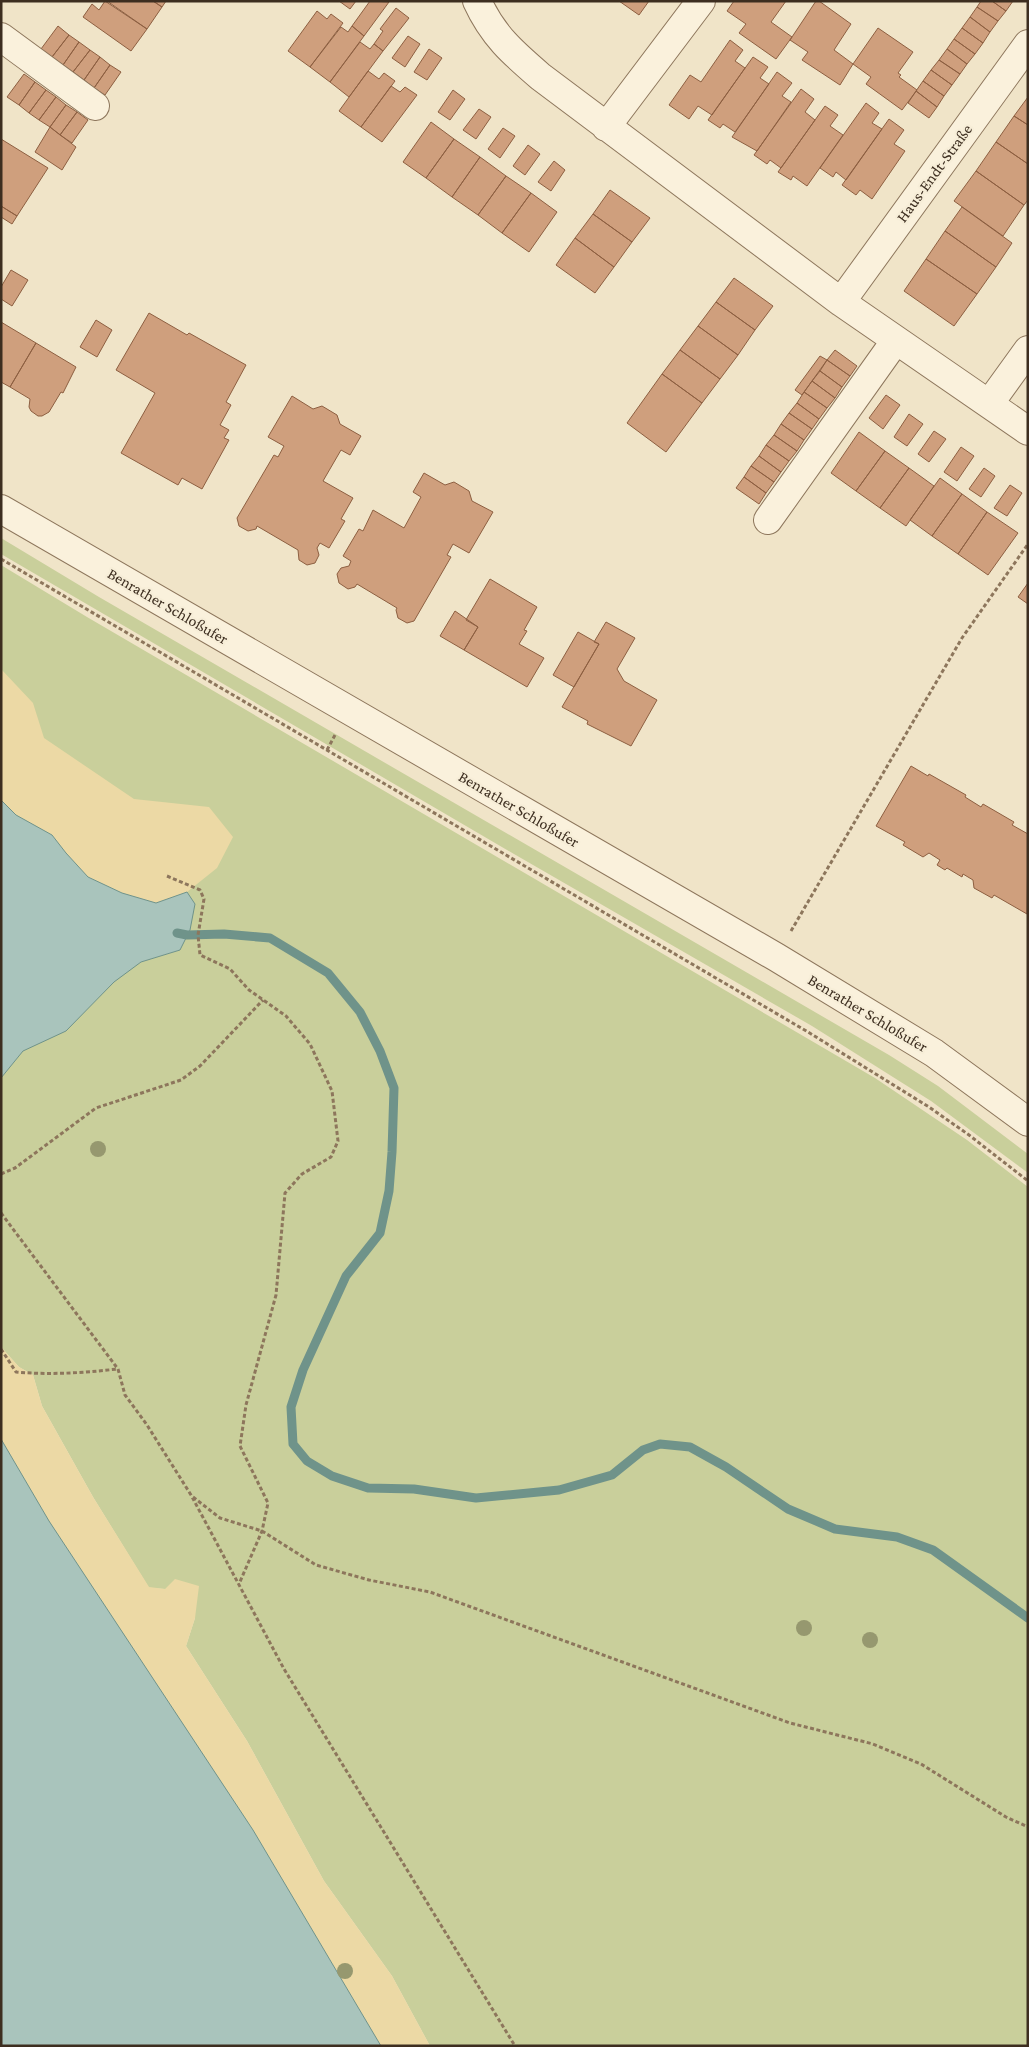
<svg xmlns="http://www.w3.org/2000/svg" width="1029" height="2047" font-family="'Crimson Pro',serif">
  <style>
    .green { fill: #c9cf9b }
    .sand { fill: #ecd9a5 }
    .water { fill: #a9c4bc; stroke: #6f938a }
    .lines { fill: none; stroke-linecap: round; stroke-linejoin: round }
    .stream { stroke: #6f938a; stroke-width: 9 }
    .building { fill: #cf9f7d; stroke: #8d5f41 }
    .minor-casing { stroke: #8d765c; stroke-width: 30 }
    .path { stroke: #8d765c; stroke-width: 3; stroke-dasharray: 4 2.5; stroke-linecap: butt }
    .minor { stroke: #faf1dc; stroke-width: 28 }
    .tree { fill: #96986f }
    .labels { text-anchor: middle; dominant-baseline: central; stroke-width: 4.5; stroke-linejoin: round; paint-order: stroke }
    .street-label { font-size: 16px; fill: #3d2e20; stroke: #f7eed8 }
  </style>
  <rect width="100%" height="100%" fill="#f0e4c8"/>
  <path class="green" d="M1,538L99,597L889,1055L938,1086L1028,1154V1173L931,1101L812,1026L514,854L1,554Z
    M1,565L87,617L875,1078L967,1140L1028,1187V2046H430L392,1976L324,1881L247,1741L186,1646L195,1618L165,1589L149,1588L93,1497L42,1406L33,1375L19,1367L1,1347V1078L21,1053V1043L141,962L180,950L195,904L187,892L1,721Z"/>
  <path class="sand" d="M1,669L33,703L44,738L134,799L209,807L233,837L217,868L187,892L156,903L122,893L88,877L66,853L52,835L15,815L1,800Z
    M1,1347L19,1367L33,1375L42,1406L93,1497L149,1587L165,1589L175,1579L199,1586L195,1618L186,1646L247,1741L324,1881L392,1976L430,2046H381L253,1830L49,1521L1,1439Z"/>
  <path class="water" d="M1,800L16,815L52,835L66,853L88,877L122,893L156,903L187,892L195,904L190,930L180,950L141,962L114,982L66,1031L23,1051L1,1078Z
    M1,1439L49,1521L253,1830L381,2046H1Z"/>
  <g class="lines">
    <path class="stream" d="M177,933L187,935L224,934L270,938L328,973L360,1012L380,1051L394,1088L392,1152L389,1191L380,1233L346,1276L303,1370L291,1407L293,1444L307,1461L332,1476L368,1488L414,1489L476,1498L559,1490L612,1475L643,1450L660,1444L690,1447L726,1467L788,1509L835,1529L897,1537L933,1550L1028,1618"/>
  </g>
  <path class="building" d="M105,1L147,29L131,51L83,17L92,4L99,10Z
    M107,1H153L162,7L147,29Z
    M153,1H166L162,7Z
    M339,1H356L350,9Z
    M370,1L389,2L364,36L352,26Z
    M619,1H649L639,15Z
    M734,1H786L771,22L792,37L776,59L739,33L746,24L727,11Z
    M816,1H819L851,24L834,50L853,64L840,85L802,60L808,52L790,40Z
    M981,1H992L1006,11L998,21L977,7Z
    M992,1H1013L1006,11Z
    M977,7L998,21L990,32L970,17Z
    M396,8L409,18L383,51L374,44L383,31L380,29Z
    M317,11L327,19L331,14L343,23L310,67L288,51Z
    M970,17L990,32L983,43L962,28Z
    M58,26L69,35L52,57L41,49Z
    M352,26L364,36L330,82L310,67L341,27L348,32Z
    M878,28L913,52L898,73L901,75L899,77L917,90L902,110L866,84L871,77L853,64Z
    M962,28L983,43L975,54L954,39Z
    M69,35L79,42L63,65L52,57Z
    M408,36L420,44L405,67L392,58Z
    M954,39L975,54L967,64L947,49Z
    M730,40L743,50L735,61L745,68L712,115L698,106L689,119L669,105L690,75L701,82Z
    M79,42L90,50L73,72L63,65Z
    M360,42L370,49L374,44L383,51L349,97L330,82Z
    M429,49L442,58L427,80L414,72Z
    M947,49L967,64L960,74L939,60Z
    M90,50L100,57L84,80L73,72Z
    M100,57L110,65L94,88L84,80Z
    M753,57L768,67L760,78L769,84L735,132L723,124L720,128L708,120Z
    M939,60L960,74L952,85L931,70Z
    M110,65L121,72L105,95L94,88Z
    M931,70L952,85L944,96L923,81Z
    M368,71L379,79L384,73L395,81L361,127L339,111Z
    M777,72L792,83L782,96L791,102L757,151L732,137Z
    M24,74L35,82L19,105L7,97Z
    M923,81L944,96L937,107L916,91Z
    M35,82L46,90L29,113L19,105Z
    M391,86L400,92L405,87L417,95L382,142L361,127Z
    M801,89L814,99L805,112L815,120L781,168L770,160L767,164L754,155Z
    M46,90L56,97L39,120L29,113Z
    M453,90L465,99L450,120L438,112Z
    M916,91L937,107L929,118L908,103Z
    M56,97L66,105L50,127L39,120Z
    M1028,97V125L1014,116Z
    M866,103L879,113L872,123L882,129L846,180L836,172L833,177L820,168Z
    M66,105L77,112L60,135L50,127Z
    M825,106L838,115L830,126L843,135L807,186L793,176L791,180L778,172Z
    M479,109L491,117L476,139L463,130Z
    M77,112L88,120L72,143L60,135Z
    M1014,116L1028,125V164L996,142Z
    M889,119L904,130L894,144L905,151L872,199L860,190L856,195L842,185Z
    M431,122L454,139L426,178L403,162Z
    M50,127L76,147L62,170L35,152Z
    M503,128L515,136L500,158L488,149Z
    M1,139L48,168L17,216L1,206Z
    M454,139L480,157L452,197L426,178Z
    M996,142L1028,164V200L1024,205L976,171Z
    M528,145L540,154L525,175L513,166Z
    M480,157L506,176L478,215L452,197Z
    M554,161L565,170L551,191L538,182Z
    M976,171L1024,205L1003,236L954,201Z
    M506,176L531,193L502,233L478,215Z
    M610,190L650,218L632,242L593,214Z
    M531,193L557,212L529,252L502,233Z
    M1,206L17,216L12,224L1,217Z
    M962,207L1012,243L996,267L945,231Z
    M593,214L632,242L614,267L575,238Z
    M945,231L996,267L977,294L926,259Z
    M575,238L614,267L595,293L556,265Z
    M926,259L977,294L954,326L904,291Z
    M11,270L28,280L12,306L1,299V287Z
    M734,278L773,306L755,330L716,302Z
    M716,302L755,330L738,355L698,326Z
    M149,313L187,335L189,333L246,365L226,402L231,405L220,425L229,430L224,438L229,440L202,489L182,478L178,485L121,453L155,393L116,370Z
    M96,320L112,330L97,357L80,347Z
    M1,322L36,343L10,387L1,382Z
    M698,326L738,355L720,379L680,350Z
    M36,343L76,367L63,393L61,392L49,412L42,416H38L31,411L29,407L30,399L10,387Z
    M680,350L720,379L702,403L662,374Z
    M835,350L857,366L850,376L827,360Z
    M820,356L827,360L802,395L795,390Z
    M827,360L850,376L842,387L820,371Z
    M820,371L842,387L835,398L812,381Z
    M662,374L702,403L666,452L627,423Z
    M812,381L835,398L827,408L804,392Z
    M804,392L827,408L819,419L797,403Z
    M886,395L900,405L883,429L869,418Z
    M292,396L313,409L322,406L337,415L340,424L361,436L350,455L341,450L323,481L353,498L341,519L345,521L329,548L320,543L317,548L319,555L315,563L307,565L299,560L298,550L257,526L256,529L248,531L239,526L237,518L274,455L278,457L284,446L268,437Z
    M797,403L819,419L812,429L789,413Z
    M789,413L812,429L804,440L781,424Z
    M909,414L923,424L907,446L894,437Z
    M781,424L804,440L797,451L774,435Z
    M934,431L946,439L929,462L918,454Z
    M859,432L885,451L856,491L831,473Z
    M774,435L797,451L789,461L766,445Z
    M766,445L789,461L781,472L759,456Z
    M961,447L974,456L957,481L944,472Z
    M885,451L909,468L880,508L856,491Z
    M759,456L781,472L774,482L751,466Z
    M751,466L774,482L766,493L744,477Z
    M909,468L934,486L906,526L880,508Z
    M984,468L995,476L981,497L969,489Z
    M424,473L445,485L454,482L469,491L472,501L493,512L469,553L453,544L447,555L451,557L414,621L407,623L398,618L396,610L397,608L357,584L355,587L348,589L339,583L337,574L341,568L349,566L351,561L343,556L359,529L363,531L373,510L404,528L421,497L413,492Z
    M744,477L766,493L759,504L736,488Z
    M940,478L962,494L932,536L910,520Z
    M1010,485L1022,493L1007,516L994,508Z
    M962,494L987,512L958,554L932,536Z
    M987,512L1018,533L988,575L958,554Z
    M490,579L537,607L524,630L527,631L519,644L544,658L527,687L464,650L478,627L466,620L467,618Z
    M1028,583V604L1018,597Z
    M455,611L478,627L464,650L440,636Z
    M606,622L635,638L617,669L624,681L657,700L631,746L587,724L588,721L562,707L599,644L594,642Z
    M578,632L599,644L574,687L553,675Z
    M911,766L928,776L929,774L966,795L965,797L981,807L983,804L1014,822L1012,825L1028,834L1027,914L994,895L992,898L974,888L973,880L963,874L962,877L947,868L945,870L937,865L940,860L929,853L923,857L903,845L905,842L876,826Z"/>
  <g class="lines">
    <defs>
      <path id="minor" d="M477,1C493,36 513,53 541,77L841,302L1028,431
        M1,37L95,106
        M606,127L701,1
        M841,302L1028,44
        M989,404L1028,350
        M1,509L776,957L934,1053L1028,1122
        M768,520L896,340"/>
    </defs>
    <use href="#minor" class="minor-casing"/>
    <path class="path" d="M1,559L808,1032L929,1107L969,1135L1028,1181
      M327,750L335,735
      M167,876L200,890L204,899L198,935L200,955L230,969L249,990L286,1016L310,1044L332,1091L338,1141L331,1157L302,1174L285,1193L276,1295L246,1405L240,1446L268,1503L262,1531L239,1584
      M791,931L962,638L1028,544
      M1,1174L15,1168L96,1108L181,1080L200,1066L263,1000
      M1,1213L118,1369L125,1395L147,1425L191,1495L284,1669L515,2046
      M1,1349L16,1372C50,1375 83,1373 117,1369
      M193,1497L220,1518L262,1531L316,1565L369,1580L430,1592L790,1723L873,1744L921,1764L1006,1817L1028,1827"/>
    <use href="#minor" class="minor"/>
  </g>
  <g class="tree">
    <circle cx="98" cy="1149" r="8"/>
    <circle cx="804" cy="1628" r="8"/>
    <circle cx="870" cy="1640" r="8"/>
    <circle cx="345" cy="1971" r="8"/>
  </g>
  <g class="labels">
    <g class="street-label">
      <text transform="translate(934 173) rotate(-54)">Haus-Endt-Straße</text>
      <text transform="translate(168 606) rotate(30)">Benrather Schloßufer</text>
      <text transform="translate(519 809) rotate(30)">Benrather Schloßufer</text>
      <text transform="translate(868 1013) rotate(31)">Benrather Schloßufer</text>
    </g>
  </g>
  <rect width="1029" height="2047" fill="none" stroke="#3d2e20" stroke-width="5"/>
</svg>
